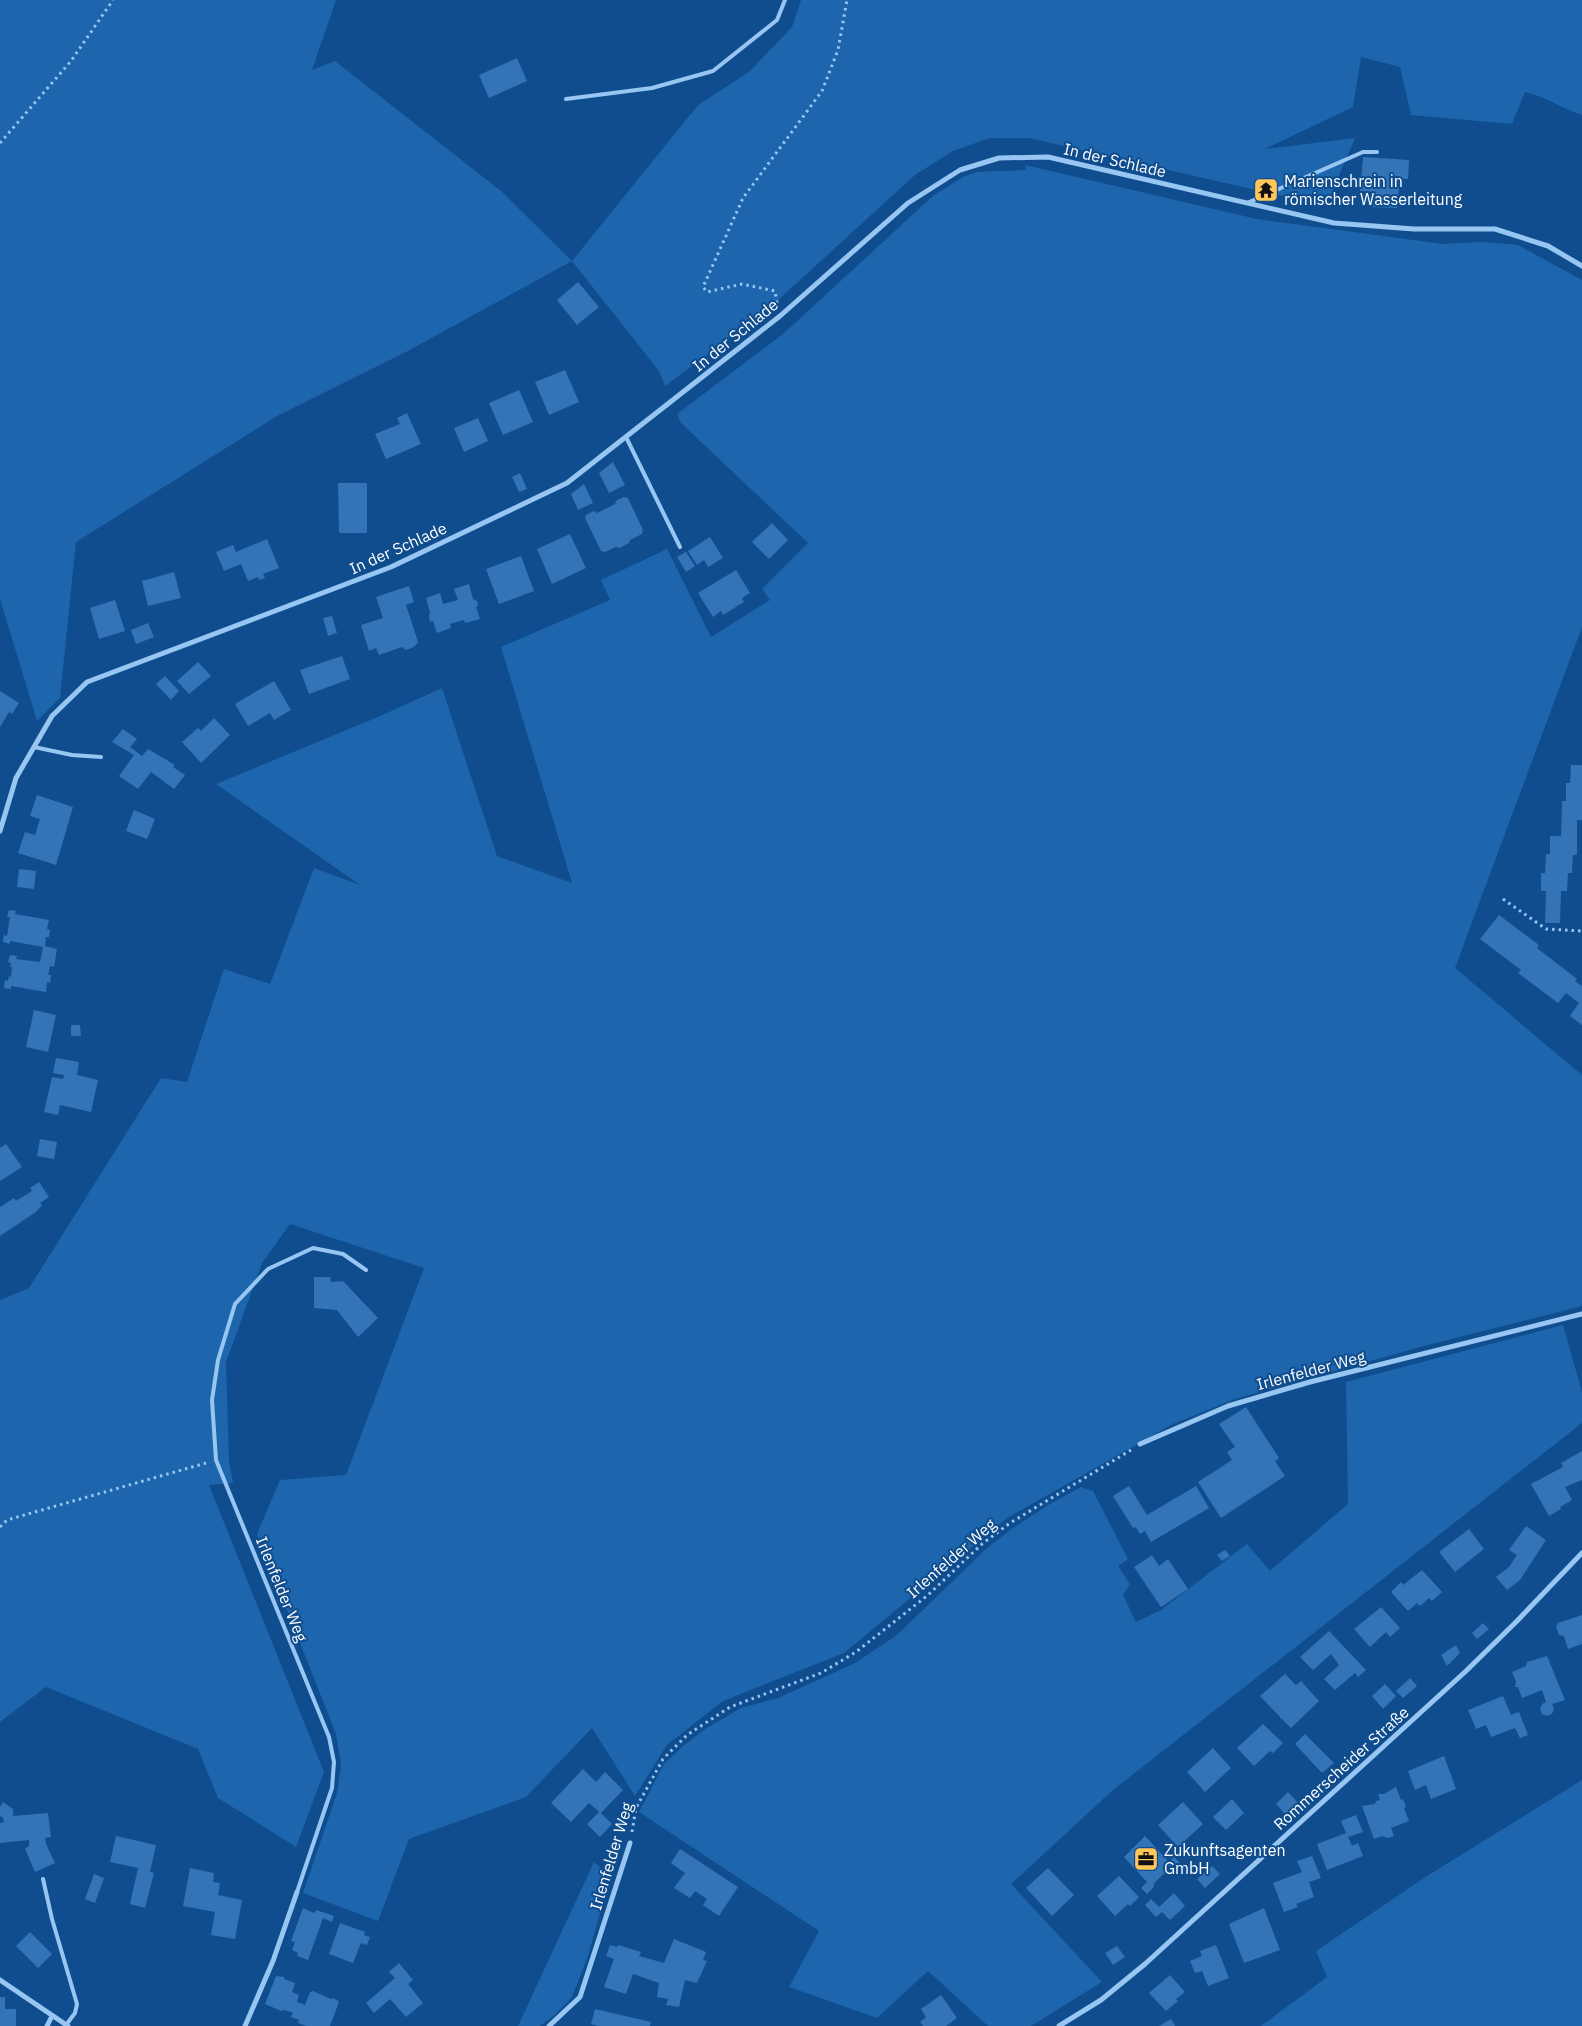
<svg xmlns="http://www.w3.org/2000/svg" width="1582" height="2026" font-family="'IBM Plex Sans',sans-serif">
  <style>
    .green { fill: #1d65ac }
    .building { fill: #3374b6 }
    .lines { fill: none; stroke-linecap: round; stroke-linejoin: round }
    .path { stroke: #97c6f3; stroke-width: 3; stroke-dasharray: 2.5 4; stroke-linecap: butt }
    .lane { stroke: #97c6f3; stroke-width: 4 }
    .street { stroke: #97c6f3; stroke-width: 5 }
    .labels { text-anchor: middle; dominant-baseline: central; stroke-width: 4; stroke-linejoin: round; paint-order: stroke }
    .street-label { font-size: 16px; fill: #fff; stroke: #0f4d8e }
    .poi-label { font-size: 16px; fill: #fff; stroke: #0f4d8e; text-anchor: start }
  </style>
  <rect width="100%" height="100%" fill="#0f4d8e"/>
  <path class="green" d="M0,0H336L312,70L335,61L501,191L572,261L698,105L749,72L792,27L801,0H1582V115C1561,108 1547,97 1525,92L1512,124L1411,115L1400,67L1361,57L1353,107L1265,149L1355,138L1326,206L1029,138H990L953,151L915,175L765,312L665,386L659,371L572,261L406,352L277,416L76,542L60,698L37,721L0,599Z
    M1025,165L1257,219L1443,244L1482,242L1518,245L1582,280V627L1455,968L1582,1075V1306L1424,1346L1235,1399L1173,1424L1007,1518L844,1653L723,1701L667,1745L635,1796L592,1728L526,1797L409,1839L378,1921L303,1893L337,1793L341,1765L336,1734L257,1534L280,1480L346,1475L424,1268L290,1224L262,1263L226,1362L229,1461L233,1483L209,1485L324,1772L296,1847L218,1798L198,1749L46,1687L0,1722V1300L29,1288L161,1078L187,1082L224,969L270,984L314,868L360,885L216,784L378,717L442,688L497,856L572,883L501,647L610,600L601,580L667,549L711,637L770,600L762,589L808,543L681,423L677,414L783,334L934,195L965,176L977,172L1026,170Z
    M1563,1325L1582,1392V1423L1113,1790L1011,1884L1102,1982L1031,2026H988L928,1971L877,2018L789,1987L819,1931L639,1812L664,1764L682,1747L705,1729L741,1708L778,1698L855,1663L897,1635L987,1548L1010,1530L1050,1504L1081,1487L1093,1491L1128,1559L1118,1566L1130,1584L1123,1595L1136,1622L1161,1610L1247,1544L1270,1571L1348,1504L1346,1382Z
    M1582,1780V2026H1261L1327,1977L1316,1951L1427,1876Z
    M594,1862L610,1877L588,1956L572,1997L556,2014L540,2026H518Z"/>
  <path class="building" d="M517,58L527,81L489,98L479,75Z
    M1363,157L1409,160L1408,179H1400L1397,208L1373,207L1374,192L1360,191Z
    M578,282L599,307L577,325L557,300Z
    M565,370L579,402L549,415L535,382Z
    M519,390L533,422L503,435L489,403Z
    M407,413L421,444L386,459L375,434L400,424L397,418Z
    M478,418L488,441L464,452L454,428Z
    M613,462L625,485L609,493L599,473Z
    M520,473L527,489L519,492L512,477Z
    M338,483H367V533H339Z
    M584,484L593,503L578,510L571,494Z
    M624,497L628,498L643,530L642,534L630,540L629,543L620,548L616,547L605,552L601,551L585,518L586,515L594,511L597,513L615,504L617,500Z
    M772,523L788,540L769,559L752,542Z
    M570,534L586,568L552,584L537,549Z
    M710,537L723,558L708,567L704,560L697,565L688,551Z
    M267,539L279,568L263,574L265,578L259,580L258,577L248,581L241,564L224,571L216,552L233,545L236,552Z
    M686,552L695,566L686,572L677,557Z
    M521,556L534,591L499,604L486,569Z
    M736,570L750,593L742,598L744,602L723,615L721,611L713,617L698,593Z
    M174,572L181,598L148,606L142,581Z
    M469,584L473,599L477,601L478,606L476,607L480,619L465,623L464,620L450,624L451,628L437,633L433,621L430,622L429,616L430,613L426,598L440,593L443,604L458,600L454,589Z
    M409,586L414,602L406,605L418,642L414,647L406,650L402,647L379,655L376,648L369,651L361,625L383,618L376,597Z
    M115,600L125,631L99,639L90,608Z
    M332,616L337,633L328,636L323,618Z
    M148,623L154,637L136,644L131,630Z
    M342,656L350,679L309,694L300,670Z
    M198,662L211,676L189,694L177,681Z
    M165,676L179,691L171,700L156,684Z
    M274,681L291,710L274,720L270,713L248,726L235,704Z
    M0,691L19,703L12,714L9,712L0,727Z
    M214,718L230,735L201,763L182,742L198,728L201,731Z
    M123,729L137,739L130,747L142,756L148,749L175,765L173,767L185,775L174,789L151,772L138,789L119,776L134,755L112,742Z
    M1571,765H1582V820H1577V855H1573L1572,873H1568L1567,891H1561L1560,923H1545L1546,891H1541V873H1545L1546,854H1550V836H1561L1562,801H1566V783H1570Z
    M37,795L73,807L56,865L18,853L25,832L35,835L40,819L30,816Z
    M134,810L155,819L147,839L126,831Z
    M19,869L36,871L34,889L17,887Z
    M9,910L16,911L15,914L49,920L47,929L50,930L49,937H46L45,946L57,949L54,967L50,966L49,971L48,975H51L50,983L47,982L46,992L11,986V989L4,988L5,980L8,981L9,976L11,977L12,967H10L11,963L8,962L10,955L17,956L16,959L40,962L43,947L10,941V944L3,942L4,935L7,936L10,917H7Z
    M1499,915L1539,945L1537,948L1577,979L1575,981L1582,986V1025L1570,1016L1579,1003L1566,993L1558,1003L1518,973L1521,970L1480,939Z
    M34,1010L56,1015L48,1052L26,1047Z
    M71,1025H80L81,1036H71Z
    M56,1058L79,1062L77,1075L98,1080L91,1112L60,1105L58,1115L44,1112L52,1077L63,1079L64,1075L53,1073Z
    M40,1139L57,1142L54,1159L37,1156Z
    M6,1144L22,1167L0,1181V1148Z
    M39,1182L49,1197L40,1203L42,1205L36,1212L0,1236V1207L14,1198L16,1201L32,1191L30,1188Z
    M314,1277H330L331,1282L343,1281L378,1318L358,1337L337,1310L314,1308Z
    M1246,1407L1279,1458L1275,1461L1285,1476L1221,1518L1198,1482L1232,1460L1227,1452L1235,1447L1219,1424Z
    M1582,1451V1480L1565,1487L1572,1500L1560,1507L1561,1509L1549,1516L1531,1484L1563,1467L1561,1463Z
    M1129,1486L1147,1515L1196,1486L1209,1508L1151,1542L1145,1531L1140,1534L1136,1527L1133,1528L1113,1496Z
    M1526,1526L1546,1540L1520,1580L1507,1590L1496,1577L1509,1567L1517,1555L1509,1550Z
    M1469,1529L1484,1549L1455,1572L1439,1552Z
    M1225,1550L1230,1556L1222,1561L1217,1555Z
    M1152,1555L1159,1566L1168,1559L1188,1589L1161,1607L1134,1567Z
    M1422,1570L1442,1592L1432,1601L1429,1598L1420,1606L1417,1603L1408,1611L1391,1592L1401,1582L1403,1585Z
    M1381,1607L1400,1628L1390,1637L1386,1632L1370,1647L1354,1629Z
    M1582,1615V1644L1568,1649L1564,1636L1559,1635L1556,1627L1558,1623Z
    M1483,1623L1489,1629L1477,1639L1472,1633Z
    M1329,1631L1366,1670L1358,1677L1355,1673L1335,1690L1324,1679L1339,1665L1331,1654L1313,1670L1300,1657Z
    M1456,1645L1460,1653L1447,1666L1441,1655Z
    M1547,1656L1565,1700L1552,1704L1554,1709L1552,1714L1547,1716L1542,1714L1540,1709L1542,1704L1546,1702L1542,1690L1522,1698L1518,1687H1515L1516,1681L1512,1672L1526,1666L1527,1662Z
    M1285,1674L1296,1685L1301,1681L1319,1701L1291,1728L1281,1718L1280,1719V1717L1260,1696Z
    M1410,1678L1417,1686L1403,1698L1396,1691Z
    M1385,1684L1396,1696L1383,1709L1372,1696Z
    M1503,1696L1511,1715L1519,1712L1528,1735L1520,1738L1515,1728L1491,1737L1486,1725L1476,1729L1468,1710Z
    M1263,1724L1283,1743L1273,1753L1270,1751L1254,1766L1237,1748Z
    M1305,1734L1334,1763L1322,1773L1295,1744Z
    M1213,1748L1231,1768L1205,1792L1187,1772Z
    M1444,1756L1456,1789L1431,1799L1426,1785L1415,1790L1408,1771Z
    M583,1769L596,1782L605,1772L623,1790L601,1813L612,1824L600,1837L587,1824L599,1812L589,1803L571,1822L551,1803Z
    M1396,1787L1401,1800L1403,1799L1406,1807L1404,1808L1409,1821L1391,1828L1394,1836L1388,1838L1382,1836L1374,1839L1362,1806L1375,1804L1376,1801L1380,1800L1378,1794H1384Z
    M1288,1792L1298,1803L1286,1815L1276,1804Z
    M1232,1799L1244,1813L1226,1830L1213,1817Z
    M3,1802L13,1809V1816L48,1813L51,1837L45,1838L46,1844L55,1863L35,1872L25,1849L29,1846V1840L0,1843V1823L4,1822L3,1818L0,1816V1807Z
    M1183,1802L1203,1824L1178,1847L1158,1825Z
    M1356,1815L1363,1832L1348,1837L1352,1846L1358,1843L1363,1856L1327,1870L1317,1844L1346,1833L1341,1821Z
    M116,1836L156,1845L150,1872L154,1873L145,1908L130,1904L138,1868L110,1862Z
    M1145,1836L1169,1862L1174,1857L1180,1863L1173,1869L1168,1870L1155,1882L1153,1888L1147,1894L1141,1888L1147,1882L1124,1857Z
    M680,1849L738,1887L719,1916L703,1905L707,1899L695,1891L690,1898L674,1888L685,1873L671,1863Z
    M1312,1856L1321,1878L1309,1882L1314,1897L1296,1904L1298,1907L1284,1912L1273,1883L1302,1872L1297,1861Z
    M1212,1866L1220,1874L1205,1888L1197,1879Z
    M190,1868L214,1873L213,1882L220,1883L218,1895L242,1900L235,1939L211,1935L215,1912L183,1906Z
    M1048,1868L1074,1895L1052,1916L1026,1888Z
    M94,1874L104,1878L95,1903L85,1899Z
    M1119,1876L1139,1897L1130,1906L1128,1904L1115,1916L1097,1896Z
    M1174,1893L1185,1906L1170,1920L1162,1912L1156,1917L1145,1905L1151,1899L1159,1907Z
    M303,1908L314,1913L316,1910L334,1916L332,1922L323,1918L308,1960L297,1956L298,1953L292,1950L295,1942L291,1941Z
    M1264,1908L1280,1950L1244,1963L1229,1924Z
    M340,1923L365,1932L364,1935L370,1937L367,1945L361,1943L353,1963L329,1954Z
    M30,1932L52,1954L38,1968L16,1946Z
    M674,1939L706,1952L703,1960L707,1961L697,1983L685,1980L679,2007L666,2005L668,1999L657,1997L659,1983L633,1974L626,1994L604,1987L614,1959L606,1956L610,1945L617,1947L618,1945L641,1952L639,1956L664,1963Z
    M1216,1945L1229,1978L1208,1986L1202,1971L1195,1973L1190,1961L1202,1956L1200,1951Z
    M1117,1946L1125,1957L1113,1965L1105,1953Z
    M399,1963L413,1980L408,1984L423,2003L406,2017L390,1999L374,2013L366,2003L395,1978L389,1972Z
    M1170,1975L1185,1992L1176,1999L1178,2001L1166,2011L1149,1993Z
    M276,1976L284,1977V1979L295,1983L292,1992L299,1995L297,2002L305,2005L310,1992L313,1991L331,1999L332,1998L337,2000L339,2002L330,2026H307L298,2023L299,2020L291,2017L293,2013L285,2010L281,2011L265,2004Z
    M941,1995L957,2018L946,2026H923L920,2022L926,2017L921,2009Z
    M0,1997H5V2009H16V2026H0Z
    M595,2009L651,2022L650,2026H598L591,2024Z
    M1171,2019L1175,2026H1159Z"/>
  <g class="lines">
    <path class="path" d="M0,143L71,61L113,0
      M777,303L775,291L742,284L707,292L703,287L743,198L822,91L838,50L847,0
      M1503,899L1546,929L1582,931
      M0,1527L7,1520L206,1463
      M632,1832L636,1808L663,1759L687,1735L730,1707L821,1673L856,1652L928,1595L982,1544L1010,1523L1131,1450"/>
    <path class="lane" d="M566,99L652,88L713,71L777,20L785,0
      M1247,203L1363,152H1377
      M626,437L680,547
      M34,747L72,755L101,757
      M43,1879L52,1919L77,2004L75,2013L66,2025
      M297,1892L332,1788L334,1762L329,1737L216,1460L212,1400L218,1360L235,1304L268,1269L313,1248L343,1254L366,1270"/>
    <path class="street" d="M0,831L16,778L52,716L87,682L391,567L567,483L780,316L908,203L960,170L999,158L1048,157L1334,223L1414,229H1495L1548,246L1582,266
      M1140,1444L1228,1406L1310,1382L1582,1314
      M0,1980L68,2026
      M47,2026L52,2016
      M245,2026L273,1961L297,1892
      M549,2026L580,1997L630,1843
      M1059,2026L1101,2000L1145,1964L1466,1671L1516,1622L1582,1553"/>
  </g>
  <defs>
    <symbol id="temple-square" viewBox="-11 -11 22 22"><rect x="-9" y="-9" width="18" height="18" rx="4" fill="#ffc659" stroke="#0f4d8e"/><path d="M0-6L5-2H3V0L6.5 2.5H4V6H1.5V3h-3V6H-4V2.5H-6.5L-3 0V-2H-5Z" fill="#111"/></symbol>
    <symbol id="office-square" viewBox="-11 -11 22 22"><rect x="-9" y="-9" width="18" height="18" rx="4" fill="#ffc659" stroke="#0f4d8e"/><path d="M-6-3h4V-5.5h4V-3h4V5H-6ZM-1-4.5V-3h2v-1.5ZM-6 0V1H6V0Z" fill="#111"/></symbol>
  </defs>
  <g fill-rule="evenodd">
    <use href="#temple-square" x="1252" y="176" width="28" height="28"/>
    <use href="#office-square" x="1132" y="1845" width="28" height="28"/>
  </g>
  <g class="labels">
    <g class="street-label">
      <text transform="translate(1115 160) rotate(13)">In der Schlade</text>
      <text transform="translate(735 335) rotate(-39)">In der Schlade</text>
      <text transform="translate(398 548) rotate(-24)">In der Schlade</text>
      <text transform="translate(1311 1370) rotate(-15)">Irlenfelder Weg</text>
      <text transform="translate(951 1558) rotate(-41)">Irlenfelder Weg</text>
      <text transform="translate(282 1589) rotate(68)">Irlenfelder Weg</text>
      <text transform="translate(1341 1768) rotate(-42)">Rommerscheider Straße</text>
      <text transform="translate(611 1856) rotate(-73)">Irlenfelder Weg</text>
    </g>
    <g class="poi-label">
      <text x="1284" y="181">Marienschrein in<tspan x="1284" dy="18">römischer Wasserleitung</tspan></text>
      <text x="1164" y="1850">Zukunftsagenten<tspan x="1164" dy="18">GmbH</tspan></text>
    </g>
  </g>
</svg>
